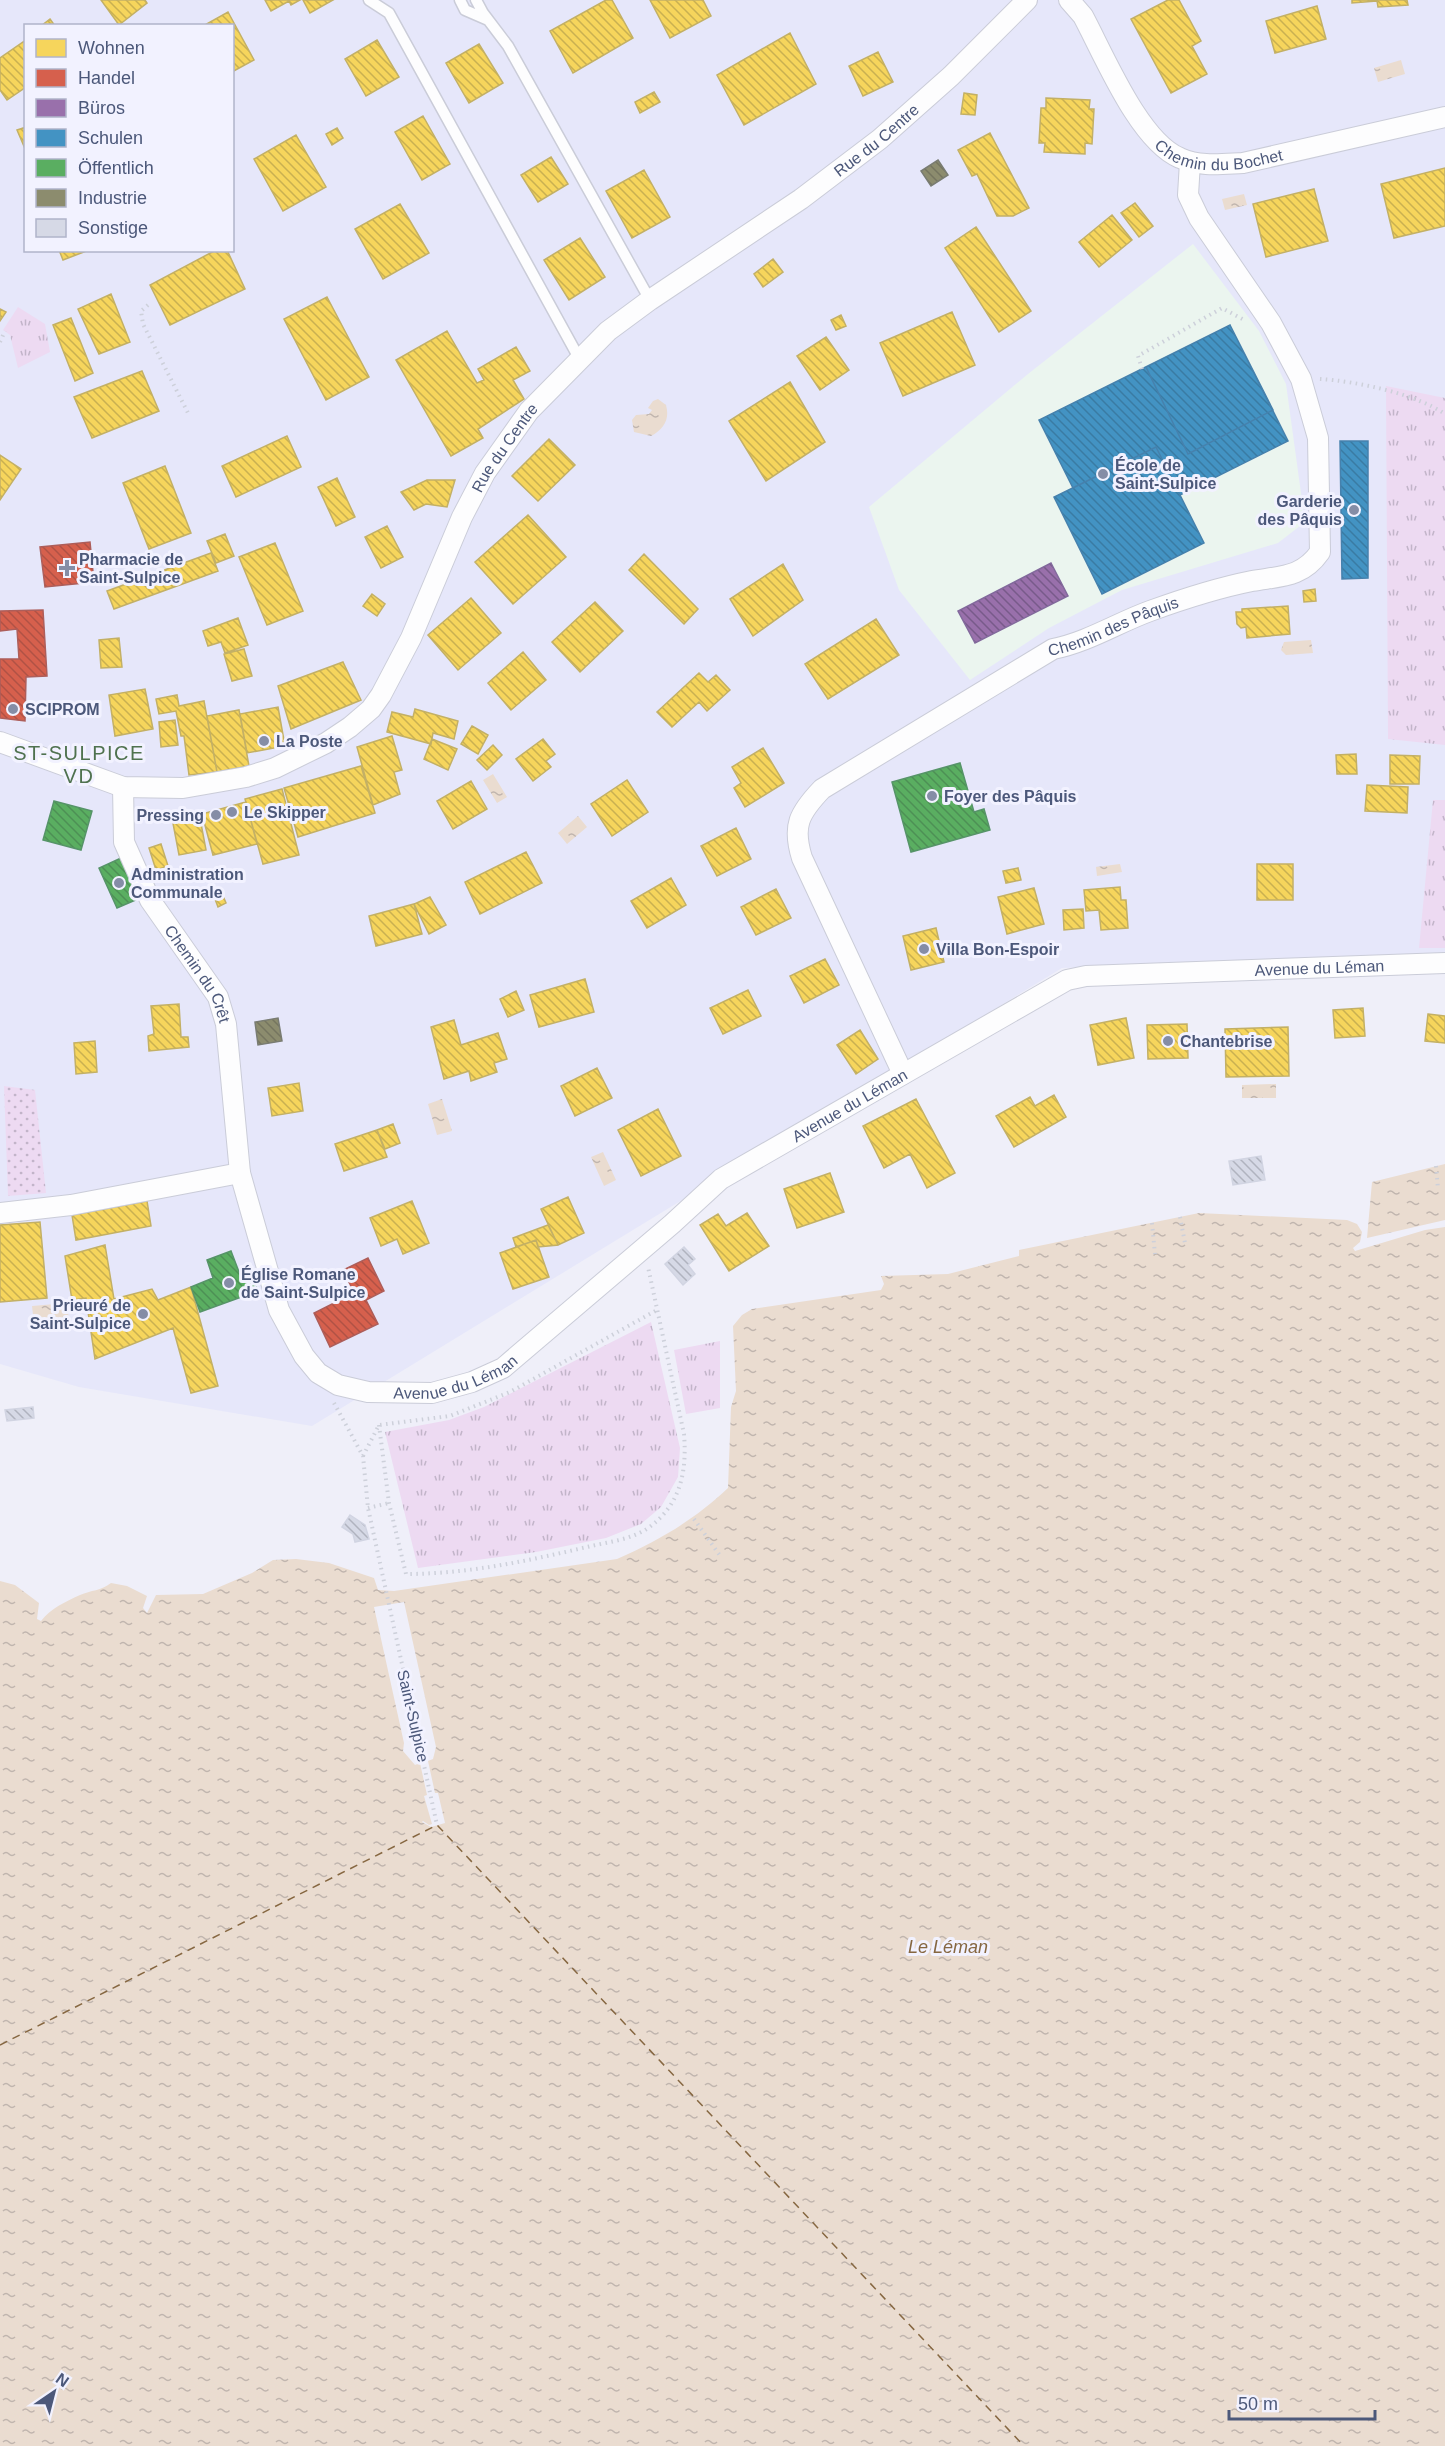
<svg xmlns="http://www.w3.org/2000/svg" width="1445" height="2446" font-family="Arial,sans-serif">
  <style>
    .residential { fill: #e6e7fa; fill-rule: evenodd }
    .education { fill: #ebf5ef }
    .grass { fill: url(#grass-dots) }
    .park { fill: url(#park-tufts) }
    .water { fill: url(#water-ripples); fill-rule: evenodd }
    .homes { fill: url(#homes-back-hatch); stroke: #c3b065; stroke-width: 1.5 }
    .shops { fill: url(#shops-back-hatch); stroke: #ad5e5a; stroke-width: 1.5 }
    .offices { fill: url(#offices-back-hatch); stroke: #82699c; stroke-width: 1.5 }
    .schools { fill: url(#schools-back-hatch); stroke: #4681ad; stroke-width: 1.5 }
    .public { fill: url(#public-back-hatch); stroke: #569468; stroke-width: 1.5 }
    .industry { fill: url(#industry-back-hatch); stroke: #797c72; stroke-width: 1.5 }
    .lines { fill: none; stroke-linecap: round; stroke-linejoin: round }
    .ferry { stroke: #866741; stroke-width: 1.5; stroke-dasharray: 8 6; stroke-linecap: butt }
    .building { fill: url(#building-back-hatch); stroke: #d1d4e2; stroke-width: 1.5 }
    .lane-casing { stroke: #caccd8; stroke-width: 13 }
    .street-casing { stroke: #caccd8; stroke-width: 22 }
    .path { stroke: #cdd0da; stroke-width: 4; stroke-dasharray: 1.5 4.5; stroke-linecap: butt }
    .lane { stroke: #fdfdfe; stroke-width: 10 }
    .street { stroke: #fdfdfe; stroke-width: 20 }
    .poi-dot { fill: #858da6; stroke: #f2f2ff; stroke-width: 2 }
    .labels { text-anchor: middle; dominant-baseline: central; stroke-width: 6; stroke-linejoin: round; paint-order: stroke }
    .street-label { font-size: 16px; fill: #4c587a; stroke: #f2f2ff }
    .poi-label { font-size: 16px; font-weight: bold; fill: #4c587a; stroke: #f2f2ff; text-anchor: start }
    .water-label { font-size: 18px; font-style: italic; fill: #866741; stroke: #f2f2ff }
    .quarter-label { font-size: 20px; letter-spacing: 1.5px; fill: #4f724f; stroke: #f2f2ff }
  </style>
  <defs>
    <pattern id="grass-dots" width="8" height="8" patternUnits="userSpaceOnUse" patternTransform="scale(1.5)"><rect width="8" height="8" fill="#eddaf2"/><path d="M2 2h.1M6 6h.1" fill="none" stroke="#c2b4c9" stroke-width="1.8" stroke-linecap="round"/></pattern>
    <pattern id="park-tufts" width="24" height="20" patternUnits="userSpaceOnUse" patternTransform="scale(1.5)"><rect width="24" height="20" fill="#eddaf2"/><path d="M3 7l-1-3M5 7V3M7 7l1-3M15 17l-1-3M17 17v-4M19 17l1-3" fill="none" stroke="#c2b4c9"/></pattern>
    <pattern id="water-ripples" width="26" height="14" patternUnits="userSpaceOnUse" patternTransform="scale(1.5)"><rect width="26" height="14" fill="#eadcd0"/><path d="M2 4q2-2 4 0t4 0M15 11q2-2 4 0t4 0" fill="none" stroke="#c0b5ae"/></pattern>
    <pattern id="homes-back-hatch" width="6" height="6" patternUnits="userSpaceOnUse" patternTransform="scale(1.5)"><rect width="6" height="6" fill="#f6d55c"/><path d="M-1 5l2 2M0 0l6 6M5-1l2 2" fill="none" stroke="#c9b051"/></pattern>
    <pattern id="shops-back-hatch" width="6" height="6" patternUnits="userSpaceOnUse" patternTransform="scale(1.5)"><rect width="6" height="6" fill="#d6604d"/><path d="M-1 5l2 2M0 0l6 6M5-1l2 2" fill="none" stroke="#b05245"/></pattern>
    <pattern id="offices-back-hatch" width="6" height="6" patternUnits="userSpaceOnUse" patternTransform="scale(1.5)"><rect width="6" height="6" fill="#9970ab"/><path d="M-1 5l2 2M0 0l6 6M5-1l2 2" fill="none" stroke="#785a8a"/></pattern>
    <pattern id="schools-back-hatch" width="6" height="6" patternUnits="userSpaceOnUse" patternTransform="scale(1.5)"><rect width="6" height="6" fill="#4393c3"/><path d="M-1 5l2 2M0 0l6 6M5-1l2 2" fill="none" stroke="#3a7ba3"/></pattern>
    <pattern id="public-back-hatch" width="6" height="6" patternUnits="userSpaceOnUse" patternTransform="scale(1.5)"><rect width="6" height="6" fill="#5aae61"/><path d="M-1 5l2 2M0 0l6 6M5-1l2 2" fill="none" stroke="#4d9055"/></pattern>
    <pattern id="industry-back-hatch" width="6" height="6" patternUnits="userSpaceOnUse" patternTransform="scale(1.5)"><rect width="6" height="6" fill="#8c8c6e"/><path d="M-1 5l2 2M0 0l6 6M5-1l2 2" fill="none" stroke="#75755f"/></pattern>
    <pattern id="building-back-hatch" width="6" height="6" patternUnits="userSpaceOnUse" patternTransform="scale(1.5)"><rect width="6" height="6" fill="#d6d9e6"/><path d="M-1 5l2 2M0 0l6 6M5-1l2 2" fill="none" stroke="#b0b3bf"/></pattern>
  </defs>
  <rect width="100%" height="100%" fill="#efeff9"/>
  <path class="residential" d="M0,0H1445V954L1062,968L312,1426L79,1387L0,1364ZM26,26H232V250H26Z"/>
  <path class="education" d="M1193,244L1259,331L1286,384L1305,522L1278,543L1122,590L1049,628L970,680L899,590L869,507L1028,374Z"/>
  <path class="grass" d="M4,1086L35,1090L46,1193L8,1196Z"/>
  <path class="park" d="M18,307L45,324L50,352L18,368L10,335L3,330Z
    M1386,386L1445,398V745L1388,739Z
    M1433,800H1445V948H1419Z
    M651,1322L680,1448L678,1477L661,1507L641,1524L606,1538L536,1552L418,1568L385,1432L449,1420L484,1407Z
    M720,1341V1408L686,1414L674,1350Z"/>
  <path class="water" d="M1401,60L1405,74L1378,82L1374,68Z
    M1244,194L1247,205L1225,210L1222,199Z
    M658,399L666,405C670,419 664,429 651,436L634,432L632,420L636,415L649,414L652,410L648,408L653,401Z
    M1311,640L1313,653L1286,655L1281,650L1284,642Z
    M493,774L507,797L497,803L483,780Z
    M578,816L587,827L567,844L558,833Z
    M1120,864L1122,872L1097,876L1096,867Z
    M1276,1084V1098H1242V1085Z
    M442,1099L452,1131L437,1135L428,1104Z
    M603,1152L616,1180L604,1186L591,1157Z
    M1445,1164V1220L1367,1238L1372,1182Z
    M1199,1213L1347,1220L1357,1224L1362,1232L1360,1242L1353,1248L1355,1251L1425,1230L1445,1227V2446H0V1581L15,1585L39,1603L37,1619L41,1621C51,1608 65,1602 80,1595C91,1590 101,1591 111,1583L127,1586L147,1596L143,1608L147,1613L156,1595L203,1594L252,1573L273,1560L296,1559L329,1563L374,1578L378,1590L394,1591L617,1559C660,1540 694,1520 728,1488L731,1407L736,1391L733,1326L742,1315L752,1309L881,1290L884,1284L881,1276L948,1274L1019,1256V1250ZM404,1602L436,1747L433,1759L428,1761L435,1793H438L445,1823L431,1827L422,1822L423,1821L429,1825L432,1824L424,1796L427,1795L420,1763L415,1765L403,1751L404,1743L374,1607Z
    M67,1303L69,1321L34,1324L32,1306Z"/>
  <path class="homes" d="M101,0H145L147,3L119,25Z
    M265,0H300L291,5L289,1L271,11Z
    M303,0H333L310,13Z
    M606,0H612L633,38L573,73L550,31Z
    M650,0H703L711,16L670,38Z
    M1168,0H1179L1201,41L1192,46L1207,74L1171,93L1131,19Z
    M1352,0H1407L1408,5L1378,7L1377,1L1352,3Z
    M1317,6L1326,39L1275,53L1266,21Z
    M228,12L254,60L232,72V26H203Z
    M50,19L55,26H41Z
    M790,33L816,84L744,125L717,75Z
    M26,40V87L7,100L0,90V58Z
    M377,40L399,77L366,96L345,59Z
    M479,44L503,83L469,103L446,63Z
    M878,52L893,82L863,96L849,66Z
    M654,92L660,102L640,113L635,102Z
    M964,93L977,95L975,115L961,114Z
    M1046,98L1090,100L1089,109H1094L1092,144L1085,143V154L1044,152L1045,143H1039L1041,108H1046Z
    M423,116L450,164L422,180L395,132Z
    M26,127V151L17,130Z
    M337,128L343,138L332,145L326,134Z
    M990,133L1029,208L1013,216H997L977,174L972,176L958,150Z
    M296,135L326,187L283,211L254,159Z
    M551,157L568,184L538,202L521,175Z
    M1445,168V226L1394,238L1381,184Z
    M644,170L670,217L632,238L606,191Z
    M1314,189L1328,241L1266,257L1253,204Z
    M1135,203L1153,226L1139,237L1121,213Z
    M400,204L429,253L383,279L355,229Z
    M1112,215L1132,240L1099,267L1079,242Z
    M976,227L1031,311L999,332L945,248Z
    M580,238L605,277L569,300L544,260Z
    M59,250H89L63,260Z
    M216,250H227L245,289L170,325L150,285Z
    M773,259L783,272L763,287L754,274Z
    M111,294L130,342L99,354L78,309Z
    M327,297L369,377L326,400L284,319Z
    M0,309L6,312L0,321Z
    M952,312L975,365L903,396L880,343Z
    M841,315L846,326L836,330L831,320Z
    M71,318L93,373L75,381L53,325Z
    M447,331L477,383L484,380L478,369L516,347L530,371L513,380L524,399L478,429L483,438L451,456L396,360Z
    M826,337L849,370L820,390L797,356Z
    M142,371L159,411L92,438L74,397Z
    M790,382L825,442L766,481L729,421Z
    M287,436L301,467L236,497L222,466Z
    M549,439L575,465L538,501L512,476Z
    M0,455L21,469L0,500Z
    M165,466L191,533L149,549L123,483Z
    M337,478L355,517L336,526L318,487Z
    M427,480H455L447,507L426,504L414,510L401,492Z
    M528,515L566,557L513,604L475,562Z
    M387,526L403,557L381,568L365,537Z
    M225,534L234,556L216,563L207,541Z
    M275,543L303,611L267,625L239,557Z
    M211,553L218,571L114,609L107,591Z
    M644,554L698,609L684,624L629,570Z
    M783,564L803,600L753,636L730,599Z
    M1315,589L1316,601L1304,602L1303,591Z
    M372,594L385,604L377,616L363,606Z
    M471,598L501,633L458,670L428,635Z
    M595,602L623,631L580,672L552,642Z
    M1288,606L1290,634L1247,638L1246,627L1241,628L1237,624L1236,612H1242V609Z
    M238,618L248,645L225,653L221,642L208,646L203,631Z
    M876,619L899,655L828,699L805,664Z
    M119,638L122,667L101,668L99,640Z
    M244,649L252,676L232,681L224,654Z
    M523,652L546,680L511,710L488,683Z
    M343,662L361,700L291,729L278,686Z
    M699,673L708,682L716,675L730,690L707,711L699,702L672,727L657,712Z
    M145,689L153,729L115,736L109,695Z
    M177,695L179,706L204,701L217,772L189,775L184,736H181L176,711L159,714L156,699Z
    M278,707L285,746L247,753L240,714Z
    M415,709L458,721L454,739L433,733L431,744L387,732L392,712L413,717Z
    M239,710L249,766L217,772L207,716Z
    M175,720L178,745L161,747L159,722Z
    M472,726L488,735L478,754L461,744Z
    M392,736L402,770L394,772L400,794L373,805L357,747Z
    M432,739L457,749L448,770L424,759Z
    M543,739L555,754L546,761L551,767L533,781L516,759Z
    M493,745L502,755L487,770L477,760Z
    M763,748L784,783L745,807L734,788L741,783L732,767Z
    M1356,754L1357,774H1337L1336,755Z
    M1390,755L1420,756L1419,784H1390Z
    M361,766L375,813L298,837L284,788Z
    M627,780L648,812L612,836L591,804Z
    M471,781L487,809L453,829L437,801Z
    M1367,785L1408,787L1407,813L1365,811Z
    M282,789L299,855L263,864L245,799Z
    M246,802L257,844L213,855L202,814Z
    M199,813L206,850L179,855L172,818Z
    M736,828L751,859L717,876L701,846Z
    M161,844L168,866L156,870L149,848Z
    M526,852L542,883L480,914L465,882Z
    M1257,864H1293V900H1257Z
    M1018,868L1021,880L1006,883L1003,871Z
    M671,878L686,905L647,928L631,901Z
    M1120,887L1121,900H1126L1128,928L1101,930L1099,910L1086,911L1084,890Z
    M1034,888L1044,924L1007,934L998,897Z
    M776,889L791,918L756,935L741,907Z
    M223,896L226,903L218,907L215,899Z
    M430,897L446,925L429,934L414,904Z
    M414,904L422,934L376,946L369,916Z
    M1083,909L1084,928L1064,930L1063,910Z
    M936,928L944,962L911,970L903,936Z
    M825,959L839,985L804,1003L790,976Z
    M585,979L594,1012L539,1027L530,995Z
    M748,990L761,1016L723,1034L710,1008Z
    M516,991L524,1010L508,1017L500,999Z
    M179,1004L181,1037H188L189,1047L149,1051L148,1036L154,1034L151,1006Z
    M1363,1008L1365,1036L1335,1038L1333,1010Z
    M1428,1014L1445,1016V1043L1425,1041Z
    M1126,1018L1134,1058L1098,1065L1090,1025Z
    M454,1020L461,1045L498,1033L507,1059L494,1063L497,1072L471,1081L469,1071L444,1079L431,1027Z
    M1187,1024L1188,1058L1148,1059L1147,1025Z
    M1288,1027L1289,1076L1226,1077L1225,1029Z
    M860,1030L878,1059L856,1074L837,1045Z
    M95,1041L97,1072L76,1074L74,1043Z
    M597,1068L612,1098L575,1116L561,1086Z
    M299,1083L303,1111L272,1116L268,1088Z
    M1054,1095L1066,1117L1014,1147L996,1116L1030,1097L1035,1106Z
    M916,1099L955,1173L927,1188L910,1154L884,1168L863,1126Z
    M658,1109L681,1156L641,1176L618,1130Z
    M393,1124L400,1143L385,1149L377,1130Z
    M377,1130L387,1157L344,1171L335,1144Z
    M830,1173L844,1212L797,1228L784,1189Z
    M568,1197L584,1233L558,1245L541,1209Z
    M147,1201L151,1226L76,1240L72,1215Z
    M412,1201L429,1243L403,1254L397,1239L381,1246L370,1218Z
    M747,1213L769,1246L729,1271L700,1225L718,1214L726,1226Z
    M40,1222L47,1298L0,1302V1225Z
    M548,1225L558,1245L538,1247L536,1240L516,1247L513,1238Z
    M536,1240L549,1277L513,1289L500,1253Z
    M105,1245L114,1299L152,1289L158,1300L191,1287L218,1386L191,1393L173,1328L95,1359L86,1298L72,1300L65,1256Z"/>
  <path class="shops" d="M90,542L94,582L45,587L40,547Z
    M43,610L47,676L26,677L25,721L0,718V659H19L17,629L0,631V611Z
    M368,1258L384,1291L366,1300L378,1324L330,1347L314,1313L354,1293L343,1270Z"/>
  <path class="offices" d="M1051,563L1068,596L975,643L958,611Z"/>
  <path class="schools" d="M1230,325L1288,441L1180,495L1156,447L1073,488L1039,420Z
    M1230,325L1273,410L1188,454L1146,367Z
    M1340,441H1368V578L1342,579Z
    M1156,447L1204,543L1102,594L1054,497Z"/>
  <path class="public" d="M960,763L974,812L984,809L990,830L911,852L892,782Z
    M54,801L92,811L81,850L43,840Z
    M121,858L140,898L117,908L99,868Z
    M231,1251L239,1272L249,1268L258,1291L200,1312L191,1287L213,1278L207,1260Z"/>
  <path class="industry" d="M938,160L948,175L931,186L921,171Z
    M278,1018L282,1041L258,1045L255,1022Z"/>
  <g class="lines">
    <path class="ferry" d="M0,2045L437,1825L1024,2446"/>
  </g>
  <path class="building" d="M1261,1156L1265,1180L1233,1185L1229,1161Z
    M684,1247L695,1259L688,1265L695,1274L683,1285L665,1264Z
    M33,1407L34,1418L7,1421L5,1410Z
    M350,1515L365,1525L369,1539L355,1542L353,1534L342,1527Z"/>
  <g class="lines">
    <defs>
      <path id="lane" d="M369,0L389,13L579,358
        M460,0L465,10L488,20
        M476,0L483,13L508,46L650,300"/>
      <g id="street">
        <path id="s1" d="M1069,0L1083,16C1104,55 1139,141 1180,158C1200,167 1221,164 1243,163L1445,117"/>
        <path id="s2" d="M0,742L123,787L183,788L246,777L275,768L326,743L350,727L371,709L381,695L411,638L462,517L485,473L529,411L608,331L650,300L801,199L880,139L951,76L1027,0"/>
        <path id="s3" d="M123,787L124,842L150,900L218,997L226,1024L240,1173L279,1310L304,1356L318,1373L338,1385L368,1392L432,1393L472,1382L503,1368L672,1224L721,1179L1067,980L1086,976L1445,963"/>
        <path id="s4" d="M903,1074L802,858C792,826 799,813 822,789L1053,649C1088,642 1117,623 1150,611C1183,599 1217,588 1252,581C1280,576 1302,578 1320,552L1318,438L1301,379L1271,323L1199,218L1188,195L1190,162"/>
        <path d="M0,1213L71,1205L240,1173"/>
      </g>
    </defs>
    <use href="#lane" class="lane-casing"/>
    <use href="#street" class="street-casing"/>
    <path class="path" d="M148,305L141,311L143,324L188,413
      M0,342L5,331
      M1142,369L1138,356L1222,308L1246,321
      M1320,379C1356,381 1416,394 1445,414
      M1436,1166L1438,1189
      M1180,1217L1185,1243
      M1152,1223L1155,1254
      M334,1403L363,1456L368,1508L437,1825
      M379,1425L389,1503L406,1574C467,1574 527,1561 587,1547C607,1542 631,1540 648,1528C681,1505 687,1471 684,1434L648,1267
      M363,1456L379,1425L450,1416L510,1392L657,1310
      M368,1508L389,1503
      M694,1519L721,1557"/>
    <use href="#lane" class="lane"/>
    <use href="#street" class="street"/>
  </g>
  <g class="poi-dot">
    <circle cx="1103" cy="474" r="6"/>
    <circle cx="1354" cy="510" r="6"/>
    <path d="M64 559h6v6h6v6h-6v6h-6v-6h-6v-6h6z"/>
    <circle cx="13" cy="709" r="6"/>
    <circle cx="264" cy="741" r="6"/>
    <circle cx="932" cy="796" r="6"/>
    <circle cx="232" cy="812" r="6"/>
    <circle cx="216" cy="815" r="6"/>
    <circle cx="119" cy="883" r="6"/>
    <circle cx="924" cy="949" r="6"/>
    <circle cx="1168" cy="1041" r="6"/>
    <circle cx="229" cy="1283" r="6"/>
    <circle cx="143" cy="1314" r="6"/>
  </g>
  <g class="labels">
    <g class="street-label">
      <text stroke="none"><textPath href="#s2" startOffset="1179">Rue du Centre</textPath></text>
      <text stroke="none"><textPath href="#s1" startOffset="234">Chemin du Bochet</textPath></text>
      <text stroke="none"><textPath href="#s2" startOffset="693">Rue du Centre</textPath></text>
      <text stroke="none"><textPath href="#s4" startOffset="650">Chemin des Pâquis</textPath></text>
      <text stroke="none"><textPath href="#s3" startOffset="1766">Avenue du Léman</textPath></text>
      <text stroke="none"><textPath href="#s3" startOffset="207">Chemin du Crêt</textPath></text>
      <text stroke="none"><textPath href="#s3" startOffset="1262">Avenue du Léman</textPath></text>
      <text stroke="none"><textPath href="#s3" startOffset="776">Avenue du Léman</textPath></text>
      <text transform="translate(413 1716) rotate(77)">Saint-Sulpice</text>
    </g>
    <g class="poi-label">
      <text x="1115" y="465">École de<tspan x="1115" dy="18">Saint-Sulpice</tspan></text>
      <text x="1342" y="501" text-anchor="end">Garderie<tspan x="1342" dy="18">des Pâquis</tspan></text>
      <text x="79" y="559">Pharmacie de<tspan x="79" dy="18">Saint-Sulpice</tspan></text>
      <text x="25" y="709">SCIPROM</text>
      <text x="276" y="741">La Poste</text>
      <text x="944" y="796">Foyer des Pâquis</text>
      <text x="244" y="812">Le Skipper</text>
      <text x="204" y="815" text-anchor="end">Pressing</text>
      <text x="131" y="874">Administration<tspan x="131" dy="18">Communale</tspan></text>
      <text x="936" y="949">Villa Bon-Espoir</text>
      <text x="1180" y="1041">Chantebrise</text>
      <text x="241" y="1274">Église Romane<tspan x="241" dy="18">de Saint-Sulpice</tspan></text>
      <text x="131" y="1305" text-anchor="end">Prieuré de<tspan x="131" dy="18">Saint-Sulpice</tspan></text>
    </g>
    <g class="water-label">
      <text x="948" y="1947">Le Léman</text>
    </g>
    <g class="quarter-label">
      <text x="79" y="753">ST-SULPICE<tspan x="79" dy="23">VD</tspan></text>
    </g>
  </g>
  <rect x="24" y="24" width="210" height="228" fill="#f2f2ff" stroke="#b0b4ca" stroke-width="1.5"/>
  <rect x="36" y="39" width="30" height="18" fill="#f6d55c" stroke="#b0b4ca" stroke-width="1.5"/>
  <text x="78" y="54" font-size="18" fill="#4c587a">Wohnen</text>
  <rect x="36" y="69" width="30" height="18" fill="#d6604d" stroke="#b0b4ca" stroke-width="1.5"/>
  <text x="78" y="84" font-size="18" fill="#4c587a">Handel</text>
  <rect x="36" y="99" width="30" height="18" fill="#9970ab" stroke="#b0b4ca" stroke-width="1.5"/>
  <text x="78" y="114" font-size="18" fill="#4c587a">Büros</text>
  <rect x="36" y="129" width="30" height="18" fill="#4393c3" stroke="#b0b4ca" stroke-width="1.5"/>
  <text x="78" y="144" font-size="18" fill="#4c587a">Schulen</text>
  <rect x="36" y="159" width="30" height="18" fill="#5aae61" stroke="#b0b4ca" stroke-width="1.5"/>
  <text x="78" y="174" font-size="18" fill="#4c587a">Öffentlich</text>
  <rect x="36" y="189" width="30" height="18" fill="#8c8c6e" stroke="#b0b4ca" stroke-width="1.5"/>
  <text x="78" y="204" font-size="18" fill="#4c587a">Industrie</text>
  <rect x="36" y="219" width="30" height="18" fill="#d6d9e6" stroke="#b0b4ca" stroke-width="1.5"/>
  <text x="78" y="234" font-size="18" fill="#4c587a">Sonstige</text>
  <g transform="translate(54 2392) rotate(35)" stroke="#f2f2ff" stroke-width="4.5" paint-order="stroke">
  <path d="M0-4.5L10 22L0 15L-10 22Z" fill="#4c587a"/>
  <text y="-9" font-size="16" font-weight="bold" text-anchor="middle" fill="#4c587a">N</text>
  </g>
  <path d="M1229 2410v9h146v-9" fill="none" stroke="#4c587a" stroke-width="3"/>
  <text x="1238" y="2410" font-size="18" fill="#4c587a" stroke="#f2f2ff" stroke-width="4.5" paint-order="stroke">50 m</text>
</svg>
